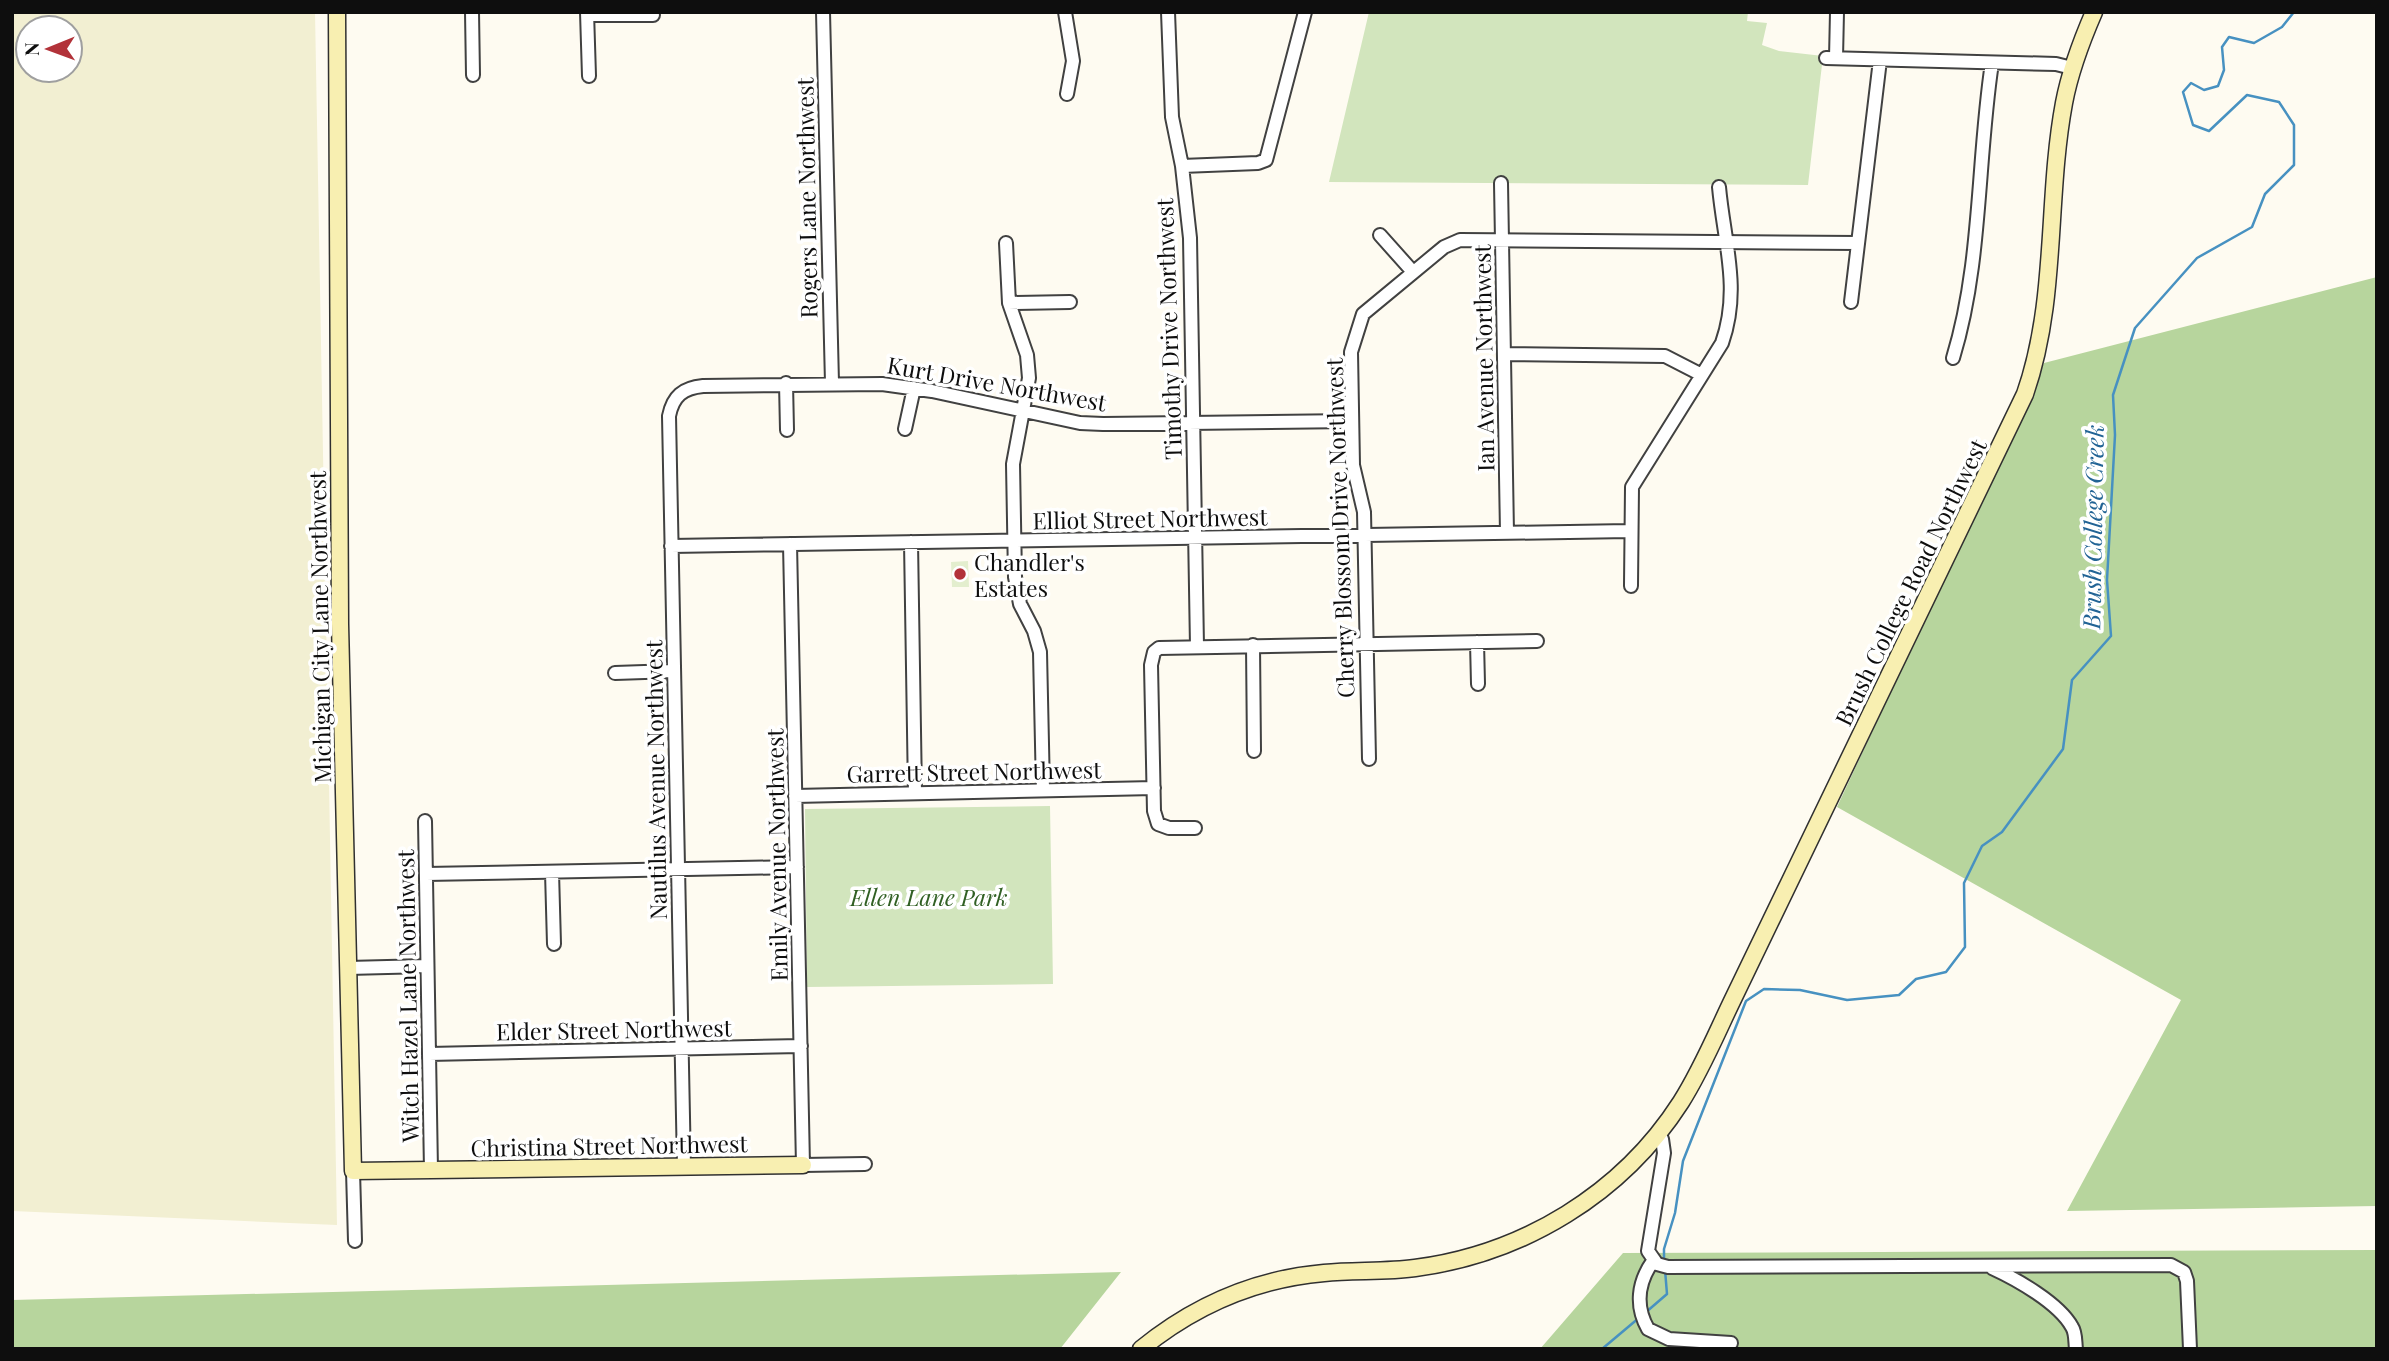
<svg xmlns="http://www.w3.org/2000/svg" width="2389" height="1361" font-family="'Playfair Display',serif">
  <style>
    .farmland { fill: #f2efd2; fill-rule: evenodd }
    .green { fill: #d2e5bd }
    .forest { fill: #b7d59d }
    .pitch { fill: #e3eece }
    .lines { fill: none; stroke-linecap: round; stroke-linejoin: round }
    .stream { stroke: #4791c1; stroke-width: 2.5 }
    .street-casing { stroke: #414141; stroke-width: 16 }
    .secondary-casing { stroke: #303030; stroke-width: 19 }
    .street { stroke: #fff; stroke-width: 12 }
    .secondary { stroke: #f8efb1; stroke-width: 16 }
    .poi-dot { fill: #b23239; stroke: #fff; stroke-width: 2.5 }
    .labels { text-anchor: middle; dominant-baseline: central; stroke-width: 7; stroke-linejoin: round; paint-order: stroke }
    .street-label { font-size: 23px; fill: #0e0e0e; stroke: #fff }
    .poi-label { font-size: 23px; fill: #0e0e0e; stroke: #fff; text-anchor: start }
    .park-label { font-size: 23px; font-style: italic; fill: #316024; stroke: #fff }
    .water-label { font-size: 24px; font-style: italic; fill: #226495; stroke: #fff }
  </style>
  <rect width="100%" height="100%" fill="#fefbf1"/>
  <path class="farmland" d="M12,12H315L337,1225L12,1211ZM28,28H70V70H28Z"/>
  <path class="green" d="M1369,12H1748L1747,21L1767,23L1762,45L1779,51L1823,56L1808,185L1329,182Z
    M1050,806L1053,984L807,987L805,809Z"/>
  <path class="forest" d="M2377,277V1206L2067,1211L2181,1000L1837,807L2044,363Z
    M2377,1250V1349H1540L1623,1253Z
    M1121,1272L1060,1349H12V1300Z"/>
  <path class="pitch" d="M968,561L969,587H952L951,562Z"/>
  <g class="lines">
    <path class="stream" d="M1664,1260V1249L1675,1213L1683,1161L1746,1001L1764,989L1800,990L1847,1000L1899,995L1916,979L1946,972L1965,947L1964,883L1982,846L2002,832L2063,749L2072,680L2111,636L2107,580L2115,435L2113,395L2135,328L2197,258L2252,227L2265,194L2294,165V125L2279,102L2247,95L2209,131L2193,125L2183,92L2191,83L2204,90L2218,86L2224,70L2222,47L2229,37L2254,43L2282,27L2294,12
      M1645,1313L1667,1294L1665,1270
      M1602,1349L1640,1317"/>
    <defs>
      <path id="street" d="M472,12L473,75
        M587,12L589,76
        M823,12L832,383
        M1065,12L1073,61L1067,94
        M1168,12L1172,117L1182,166L1190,238L1197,646
        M587,15H653
        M1826,58L2056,64L2072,68
        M1836,58L1837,12
        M1182,166L1258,163L1266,160L1305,12
        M1501,183L1507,533
        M1380,235L1413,272
        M1006,243L1009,303L1027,355L1029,378L1013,464L1015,577L1020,604L1034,631L1040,652L1043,790
        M1851,302L1880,60
        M1009,303L1070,302
        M1505,354L1665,356L1702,375
        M1953,358C1982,263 1977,161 1992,63
        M786,383L787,430
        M905,429L914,388
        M911,542L915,793
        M790,544L803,1165L865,1164
        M671,546L1629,531
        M1631,586L1632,487L1722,343C1741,289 1724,242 1719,187
        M1477,642L1478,684
        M1253,645L1254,751
        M615,673L674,671
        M1369,759L1364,512L1353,465L1351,352L1363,314L1444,247L1460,240L1858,243
        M795,796L1154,788
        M425,821L431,1170
        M1195,828H1169L1158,824L1154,811L1151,665L1154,652L1159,648L1537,641
        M552,872L554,944
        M426,874L797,867
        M348,968L427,966
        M429,1054L801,1046
        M1657,1135L1662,1139L1664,1153L1648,1251L1657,1264L1668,1267L2171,1265L2184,1272L2187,1281L2190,1349
        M684,1167L669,416C673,396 683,388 703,386L882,384L932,391L1080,423L1103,424L1352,421
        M353,1171L355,1241
        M1653,1261C1638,1282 1635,1306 1648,1329L1669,1339L1731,1343
        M1992,1268C2016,1279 2059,1303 2072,1327C2076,1333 2075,1342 2076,1349"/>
      <path id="secondary" d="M337,12L340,624L353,1171L803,1165
        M1141,1349C1195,1305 1255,1279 1324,1273C1354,1270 1385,1272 1415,1268C1523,1254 1622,1194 1681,1102C1702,1069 1717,1032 1734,997L2025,394C2058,299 2046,200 2064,103C2070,71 2081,42 2094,12"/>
    </defs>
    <use href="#street" class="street-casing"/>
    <use href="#secondary" class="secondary-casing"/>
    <use href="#street" class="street"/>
    <use href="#secondary" class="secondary"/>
  </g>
  <circle class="poi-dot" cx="960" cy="574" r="7"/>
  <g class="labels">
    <g class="street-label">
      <text transform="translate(806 198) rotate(-91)">Rogers Lane Northwest</text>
      <text transform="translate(1168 329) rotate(-92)">Timothy Drive Northwest</text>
      <text transform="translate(1483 358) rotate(-91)">Ian Avenue Northwest</text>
      <text transform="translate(997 383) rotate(10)">Kurt Drive Northwest</text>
      <text transform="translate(1150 518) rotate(-1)">Elliot Street Northwest</text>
      <text transform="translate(1339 528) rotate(-92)">Cherry Blossom Drive Northwest</text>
      <text transform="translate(1910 582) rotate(-64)">Brush College Road Northwest</text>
      <text transform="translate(319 627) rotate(-91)">Michigan City Lane Northwest</text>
      <text transform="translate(974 771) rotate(-1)">Garrett Street Northwest</text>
      <text transform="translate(655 780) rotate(-91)">Nautilus Avenue Northwest</text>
      <text transform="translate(776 855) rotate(-91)">Emily Avenue Northwest</text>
      <text transform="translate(407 996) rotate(-91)">Witch Hazel Lane Northwest</text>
      <text transform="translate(614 1029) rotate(-1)">Elder Street Northwest</text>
      <text transform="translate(609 1145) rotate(-1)">Christina Street Northwest</text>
    </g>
    <g class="poi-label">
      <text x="974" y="561">Chandler's<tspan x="974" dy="26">Estates</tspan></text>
    </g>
    <g class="park-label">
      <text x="929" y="896">Ellen Lane Park</text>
    </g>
    <g class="water-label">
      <text transform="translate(2092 527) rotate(-89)">Brush College Creek</text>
    </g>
  </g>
  <rect width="2389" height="1361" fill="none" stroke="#0e0e0e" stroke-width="28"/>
  <g transform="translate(49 49) rotate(269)"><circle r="33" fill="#ffffff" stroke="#9f9f9f" stroke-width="2"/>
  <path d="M0-5L12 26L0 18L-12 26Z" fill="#b23239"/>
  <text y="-10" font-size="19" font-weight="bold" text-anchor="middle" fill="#0e0e0e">N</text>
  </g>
</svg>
